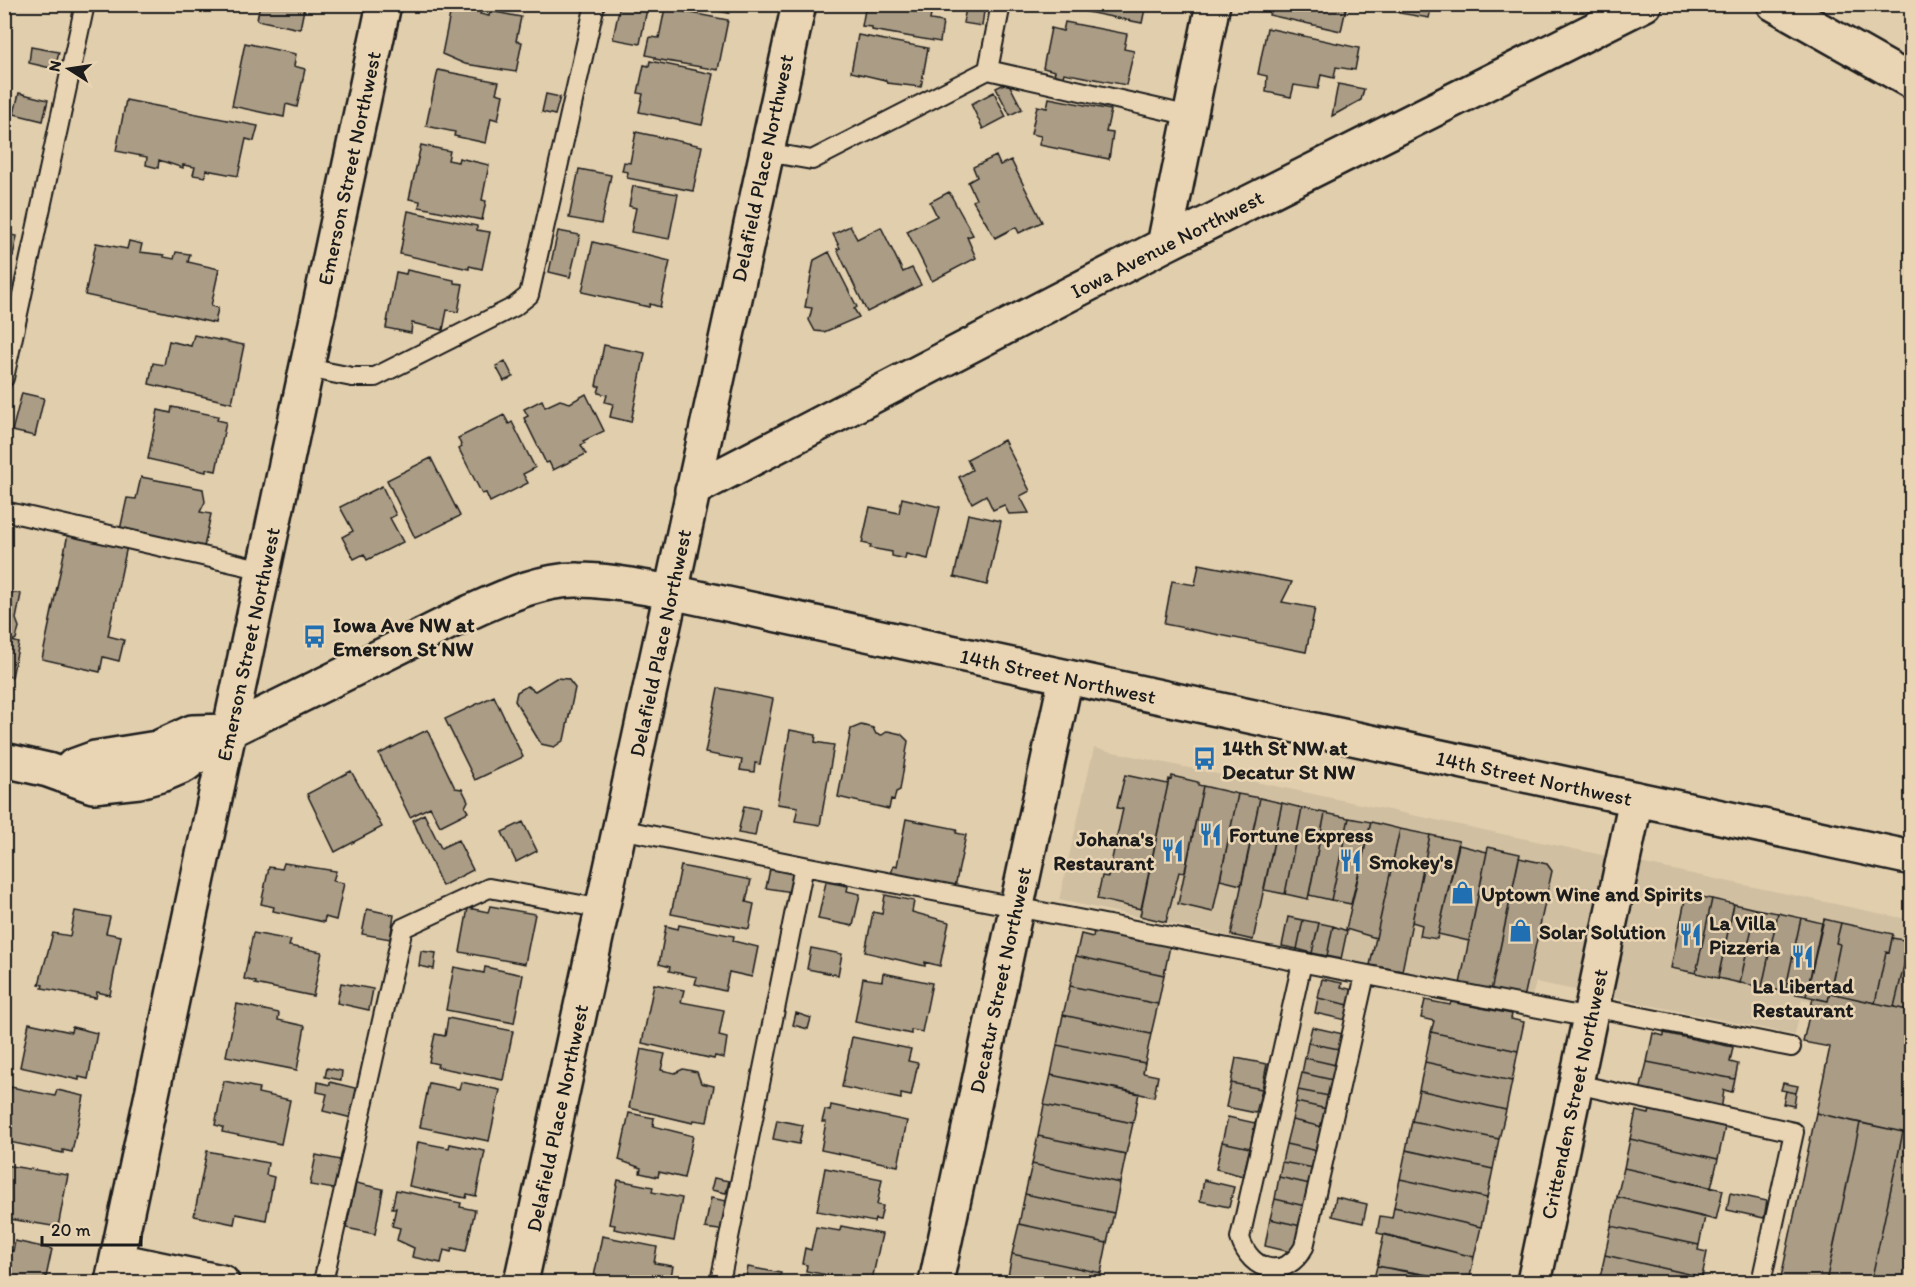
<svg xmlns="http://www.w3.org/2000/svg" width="1916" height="1287" font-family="Itim,sans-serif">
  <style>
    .built { fill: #d0bfa1 }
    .building { fill: #aa9c85; stroke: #1c1c1c; stroke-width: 1.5 }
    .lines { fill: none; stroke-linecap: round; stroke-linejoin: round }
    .service-casing { stroke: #1c1c1c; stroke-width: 22 }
    .minor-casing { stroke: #1c1c1c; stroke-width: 38 }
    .tertiary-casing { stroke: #1c1c1c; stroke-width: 38 }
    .secondary-casing { stroke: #1c1c1c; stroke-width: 38 }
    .service { stroke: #e9d5b3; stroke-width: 18 }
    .minor { stroke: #e9d5b3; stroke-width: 33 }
    .tertiary { stroke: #e9d5b3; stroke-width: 33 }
    .secondary { stroke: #e9d5b3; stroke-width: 33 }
    .labels { text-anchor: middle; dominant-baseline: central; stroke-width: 5; stroke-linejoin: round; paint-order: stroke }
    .street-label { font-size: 21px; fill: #1c1c1c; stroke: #e9d5b3 }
    .poi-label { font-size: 21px; font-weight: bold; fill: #1c1c1c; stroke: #e9d5b3; text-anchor: start }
  </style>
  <rect width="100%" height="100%" fill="#e1cead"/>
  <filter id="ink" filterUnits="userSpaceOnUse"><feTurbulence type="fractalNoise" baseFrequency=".0167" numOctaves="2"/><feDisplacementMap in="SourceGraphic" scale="12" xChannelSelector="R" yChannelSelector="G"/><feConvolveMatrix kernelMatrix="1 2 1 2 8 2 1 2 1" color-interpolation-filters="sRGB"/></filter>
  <g filter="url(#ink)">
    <path class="built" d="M1094,748L1911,920V1021L1802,1000L1795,1035L1536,982L1531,1000L1059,900Z"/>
    <path class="building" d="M260,4H305L300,29L257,20Z
      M452,4L482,6L480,14L489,16L490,11L521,17L516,41L522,42L516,72L465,64L442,54Z
      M620,4L647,9L640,44L613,39Z
      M683,4H731L729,13Z
      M866,4H933L930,20L943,22L940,42L872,30V27L862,26Z
      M967,4H985L982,26L963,23Z
      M1068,4H1146L1142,23L1072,9V5Z
      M1271,4H1347L1341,31L1269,15Z
      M1401,4H1432L1429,18L1399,13Z
      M665,8L728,20L718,70L655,59V57L646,55L650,37L659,38Z
      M1065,22L1127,34L1124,49L1134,51L1126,85L1064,73L1063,77L1054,76L1055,71L1043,68L1051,28L1063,31Z
      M1267,28L1359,48L1355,70L1336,67L1334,78L1321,75L1318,89L1294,85L1291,97L1266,92L1267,76L1258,74Z
      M858,35L928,48L921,87L887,83L885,80L851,72Z
      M245,43L296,54L294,66L305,69L297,107L286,104L284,117L232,106Z
      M31,47L59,52L55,69L29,63Z
      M650,61L713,74L702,125L639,112L643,94L638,93L644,65L649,66Z
      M438,70L499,82L496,93L503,95L498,120L491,118L486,143L454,136L455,132L426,126Z
      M1008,82L1022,109L1010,115L996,88Z
      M1338,84L1364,89L1361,100L1332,116Z
      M994,92L1006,117L983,129L971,104Z
      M19,93L48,100L43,121L14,114Z
      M546,94L560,97L555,115L542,112Z
      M1049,98L1111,110L1106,132L1113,133L1109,159L1039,145L1041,136L1031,134L1037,106L1047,108Z
      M126,100L258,126L254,141L246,139L238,176L206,170L205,177L193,175L195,167L183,165V168L159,160L158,168L146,165L147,157L116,151Z
      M636,132L702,146L693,191L627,178L628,172L622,171L624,162L630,163Z
      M421,145L450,151L448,160L458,162L459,158L489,165L482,200L486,201L482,220L419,207L420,201L409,199Z
      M996,156L1000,165L1011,160L1042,222L1019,233L1016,227L995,238L973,201L976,199L968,182L977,177L973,167Z
      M579,169L611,175L601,224L569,218Z
      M633,186L678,194L669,239L631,232L636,208L629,206Z
      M949,192L973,235L967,237L976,258L932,281L907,231L937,216L930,202Z
      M408,211L477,226V230L490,232L482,269L469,266V269L400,254Z
      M850,226L857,239L881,227L903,272L912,268L921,285L867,312L837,249L840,248L833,234Z
      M558,231L580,235L570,277L549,272Z
      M4,234L17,236L13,256L4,254Z
      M129,241L142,244L140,252L164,255V257L174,259L176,252L190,254L188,262L219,269L211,306L218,308L215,323L85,295L96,243L127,249Z
      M593,242L670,261L660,307L650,304L649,307L582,292Z
      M829,252L857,307L854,309L859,317L824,332L815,331L809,320L812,308L805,307L814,260Z
      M407,270L454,280V283L463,284L458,312L447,310L443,330L412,323L411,333L386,328L396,272L406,274Z
      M194,335L244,345L232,403L149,384L153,363L164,365L169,341L191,346Z
      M604,345L645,353L631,422L610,417L613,404L605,402L607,395L598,393L600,386H596Z
      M505,361L513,377L504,381L496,366Z
      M22,393L44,398L35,436L12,431Z
      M586,394L604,431L583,441L585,443L581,445L586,454L553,470L549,462L546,463L524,418L528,416L524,409L542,400L545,407L560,400L570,403Z
      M172,407L218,416L217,420L226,422L216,471L206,469V472L148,459L158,410L171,413Z
      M504,415L509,424L512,422L535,468L523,474L528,483L490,502L486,493L482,494L459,449L462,447L458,438Z
      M1004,440L1030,491L1020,496L1029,513L1009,514L1004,505L993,510L986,495L972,503L959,477L972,470L967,459Z
      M431,458L460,516L415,538L387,480Z
      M141,477L203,489L205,502L200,512L211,514L204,547L120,530L127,498L136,499Z
      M382,486L396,515L390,518L403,542L367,560L364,554L354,559L342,537L353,531L340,507Z
      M902,498L940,507L928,559L906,554L905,559L892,556V552L870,548L871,545L862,543L870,507L899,513Z
      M968,514L1001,521L987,585L954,577Z
      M68,534L127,546L108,636L124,640L119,661L103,657L100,672L42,659Z
      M1199,564L1292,582L1282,602L1315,608L1306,652L1164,624L1172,581L1195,585Z
      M4,591L21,594L16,619L19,627L16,639L12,641L19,643L12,677L4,675Z
      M556,678L568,679L575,688L564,740L554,747L541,744L515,701L517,692L527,686L535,691Z
      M718,688L773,699L760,764L755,763L754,772L740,770L742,760L705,753Z
      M494,696L523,757L475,780L445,719Z
      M861,725L873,728L876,734L882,735L888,731L901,734L908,741L900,790L896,792L894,800L891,799L889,809L838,797L851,729Z
      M427,730L455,788L462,789L468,801L465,807L468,812L440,826L430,807L410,817L379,754Z
      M790,730L816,735L815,742L834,745L820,825L795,821L798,807L777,804Z
      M351,771L382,827L335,852L307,794Z
      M1125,775L1168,784L1141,909L1097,899L1102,876L1108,877L1123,809L1117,808Z
      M1172,776L1198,782V785L1203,786L1185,873L1179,872L1166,922L1140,916L1169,779L1171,780Z
      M1203,786L1238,794L1213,912L1178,904Z
      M1238,794L1260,798L1241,885L1220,880Z
      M1260,798L1282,803L1253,940L1231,935Z
      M1282,803L1302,808L1285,894L1264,890Z
      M744,806L760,809L755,836L738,833Z
      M1302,808L1325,813L1308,899L1285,894Z
      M1325,813L1349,818L1331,900L1309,895Z
      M424,814L441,848L458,840L473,870L442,886L413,820Z
      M1349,818L1371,822L1351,904L1331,900Z
      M906,819L957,829L956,833L966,835L955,887L889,879L894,865L897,866Z
      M523,822L537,851L516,862L502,832Z
      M1371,822L1400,829L1376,938L1346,929Z
      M1400,829L1430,835L1402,971L1370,965Z
      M1430,835L1459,841L1437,939L1420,936L1422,925L1412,922Z
      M1459,845L1487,852L1469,941L1438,934Z
      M1488,847L1520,854L1491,991L1460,984Z
      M1519,858L1547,864L1552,871L1524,998L1491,991Z
      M284,863L336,871L333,881L344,883L336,920L325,917L324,922L273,911L274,907L261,904L269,867L282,869Z
      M681,866L751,880L746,902L754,904L749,929L671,914Z
      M770,869L796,874L792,892L766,888Z
      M826,882L848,886L847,891L860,894L853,926L818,919Z
      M885,895L914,901L912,912L949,922L940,966L925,962V966L865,952L873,912L882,914Z
      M1692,895L1712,899L1696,973L1671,968L1685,900Z
      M1712,899L1734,904L1718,978L1696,973Z
      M1734,904L1756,909L1740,983L1718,978Z
      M490,906L535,914L525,964L460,952L468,908L488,912Z
      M367,909L394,915L390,939L362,934Z
      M1756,909L1778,913L1762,987L1740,983Z
      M75,911L110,917L106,933L121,936L110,995L97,992L96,998L42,988L43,985L39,984L53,933L70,936Z
      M1778,913L1801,918L1785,992L1762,987Z
      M1288,917L1303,920L1297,949L1282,946Z
      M1801,918L1822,923L1806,996L1785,992Z
      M1824,919L1841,923L1836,943L1840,944L1828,1001L1806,996Z
      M1303,920L1319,923L1312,953L1297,949Z
      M1319,923L1333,926L1327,956L1312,953Z
      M1841,923L1893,934L1889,953L1886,952L1875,1003L1830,993L1840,944L1836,943Z
      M679,925L734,936L733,941L758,947L752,977L729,972L725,991L695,984L697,977L669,971L670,967L659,964L666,926L678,929Z
      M1333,926L1347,931L1341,959L1327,956Z
      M1094,930L1170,946L1164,975L1076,956L1081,934L1093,937Z
      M253,933L291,940L289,946L322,952L313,996L255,984L256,982L244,979Z
      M1892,938L1910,941L1894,1007L1875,1003L1886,952L1889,953Z
      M1910,941L1912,942V1011L1894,1007Z
      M811,948L842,954L838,975L807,969Z
      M421,951L436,953L434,969L419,966Z
      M1076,956L1164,975L1158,1004L1070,986Z
      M454,967L484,973L485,967L523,975L514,1023L446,1010Z
      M883,973L932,983L922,1032L911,1030V1034L855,1022L863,978L882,981Z
      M1322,979L1342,983L1341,987L1353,990L1349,1005L1318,998Z
      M341,983L373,989L369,1010L337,1003Z
      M654,984L684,990L681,1002L724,1010L719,1036L727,1038L724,1058L715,1056L714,1059L642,1043Z
      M1070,986L1158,1004L1151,1034L1063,1015Z
      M1830,993L1912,1011V1134L1816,1113L1830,1047L1803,1042L1813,998L1828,1001Z
      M1318,998L1349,1005L1346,1020L1315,1013Z
      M1425,1000L1450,1005L1451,1002L1512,1014L1511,1019L1524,1022L1518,1051L1431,1032L1434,1021L1421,1018Z
      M237,1004L279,1013L278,1020L305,1026L297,1070L226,1056Z
      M796,1013L811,1018L808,1029L793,1025Z
      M1063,1015L1151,1034L1145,1063L1057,1045Z
      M448,1018L513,1031L503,1080L437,1067L438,1064L429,1062L435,1034L445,1036Z
      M29,1023L71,1032L72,1027L97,1033L88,1079L79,1077V1080L20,1067Z
      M1312,1027L1343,1034L1339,1049L1308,1043Z
      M1431,1032L1518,1051L1512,1081L1425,1062Z
      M1653,1033L1664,1036V1033L1733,1047L1730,1062L1738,1064L1735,1079L1647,1062Z
      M852,1037L911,1049L908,1061L918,1063L911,1096L901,1094V1099L842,1087Z
      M1308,1043L1339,1049L1336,1065L1305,1058Z
      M1057,1045L1145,1063L1143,1073L1158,1076L1154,1097L1051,1075Z
      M641,1049L665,1054L661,1070L675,1073L683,1069L697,1072L701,1083L714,1086L707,1122L694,1120L693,1123L629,1108Z
      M1236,1058L1267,1064L1262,1089L1231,1083Z
      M1305,1058L1336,1065L1333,1080L1302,1073Z
      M1425,1062L1512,1081L1506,1110L1419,1090Z
      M1647,1062L1735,1079L1732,1092L1724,1090L1721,1111L1640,1091Z
      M327,1068L342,1071L341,1080L325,1077Z
      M1302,1073L1333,1080L1329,1096L1298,1090Z
      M1051,1075L1139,1093L1133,1123L1044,1105Z
      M224,1081L259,1088L258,1093L290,1100L281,1144L222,1132L223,1127L215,1125Z
      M318,1082L330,1085V1082L359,1089L352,1118L323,1111L327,1094L317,1092Z
      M461,1082L500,1090L489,1141L420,1127L429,1083L459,1089Z
      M1231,1083L1262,1089L1256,1113L1226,1107Z
      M1783,1083L1798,1086L1796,1093L1781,1090Z
      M11,1087L55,1096L57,1090L84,1096L72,1152L63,1150V1153L4,1141V1100L8,1101Z
      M1298,1090L1329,1096L1327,1109L1296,1102Z
      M1419,1090L1506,1110L1499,1139L1412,1121Z
      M1786,1091L1796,1093L1794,1106L1783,1104Z
      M1296,1102L1327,1109L1323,1127L1292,1120Z
      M831,1105L907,1121L898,1166L821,1150L826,1122H822L825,1110L830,1111Z
      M1044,1105L1133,1123L1126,1154L1038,1136Z
      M1650,1110L1725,1127L1718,1159L1630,1139L1636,1111L1649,1114Z
      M629,1113L654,1118L653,1126L693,1136L684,1178L659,1172L658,1177L640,1173L641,1168L619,1160Z
      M1816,1113L1860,1123L1826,1282H1780Z
      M1228,1117L1255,1123L1250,1148L1222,1142Z
      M777,1120L803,1125L799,1144L773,1139Z
      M1292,1120L1323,1127L1318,1151L1286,1144Z
      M1412,1121L1499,1139L1493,1169L1406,1150Z
      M1860,1123L1903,1132L1871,1282H1826Z
      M1903,1132L1912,1134V1282H1871Z
      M1038,1136L1126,1154L1120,1183L1032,1164Z
      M1630,1139L1718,1159L1711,1188L1624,1168Z
      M418,1142L449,1148L450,1144L485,1151L476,1196L467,1194L466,1198L409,1186Z
      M1222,1142L1250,1148L1243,1176L1216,1169Z
      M1286,1144L1318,1151L1314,1168L1282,1162Z
      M1406,1150L1493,1169L1487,1198L1400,1179Z
      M207,1151L268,1163L266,1175L274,1177L266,1220L236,1214L234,1224L194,1216Z
      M316,1155L345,1161L340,1190L310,1185Z
      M1282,1162L1314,1168L1310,1184L1279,1177Z
      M1032,1164L1120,1183L1114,1213L1025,1194Z
      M4,1165L68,1175L58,1227L4,1218Z
      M825,1168L882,1179L877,1205L883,1206L880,1220L875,1219L874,1222L817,1211Z
      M1624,1168L1723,1190L1716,1220L1617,1197Z
      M1279,1177L1310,1184L1305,1206L1275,1199Z
      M714,1178L729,1181L726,1193L711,1190Z
      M1400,1179L1487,1198L1481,1227L1394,1207Z
      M618,1180L653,1187L652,1192L682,1198L674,1241L614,1229L615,1225L609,1224Z
      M1204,1180L1234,1187L1229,1207L1200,1201Z
      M356,1183L383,1189L375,1234L346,1228Z
      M396,1190L461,1203L460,1207L475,1210L466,1251L452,1248L451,1252L444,1250L441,1263L412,1257L414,1248L397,1240L400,1228L392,1226L396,1208H392Z
      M1730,1193L1767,1201L1764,1218L1727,1210Z
      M1025,1194L1114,1213L1107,1243L1019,1224Z
      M1336,1197L1367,1204L1363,1223L1332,1216Z
      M1617,1197L1705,1217L1699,1245L1611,1226Z
      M711,1198L732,1202L726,1231L705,1228Z
      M1275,1199L1305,1206L1301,1226L1270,1219Z
      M1394,1207L1481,1227L1474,1257L1377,1233L1380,1216L1392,1218Z
      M1270,1219L1301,1226L1295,1253L1265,1246Z
      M1019,1224L1107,1243L1101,1273L1012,1254Z
      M841,1226L882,1234L872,1280L859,1278V1281L806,1271L807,1265L802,1264L805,1248L811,1250L816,1227L840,1231Z
      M1611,1226L1699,1245L1698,1250L1707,1252L1702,1277L1605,1255Z
      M1384,1234L1474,1257L1469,1282L1377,1266Z
      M602,1236L657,1247L654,1263L673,1266L670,1282H593Z
      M15,1241L52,1249L45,1282H4V1249L13,1251Z
      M1012,1254L1101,1273L1099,1282H1007Z
      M1605,1255L1707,1278L1706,1282H1599Z
      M1377,1266L1458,1282H1373Z
      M748,1267L781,1273L779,1282H745Z
      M805,1275L840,1282H804Z"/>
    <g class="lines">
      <defs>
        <path id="service" d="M988,70L1001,4
          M766,152L812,160L988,70L1191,116
          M307,368L352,377H375L514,307L529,295L595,4
          M4,378L85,4
          M4,511L264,570
          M620,829L804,866
          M1302,963L1240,1238C1251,1273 1286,1280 1304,1247L1365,975
          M1592,1007L1791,1047
          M1576,1084L1794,1132L1761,1282
          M323,1282L403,928L489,888L603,909
          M720,1282L804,866L1590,1018"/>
        <path id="minor" d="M1164,245L1213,4
          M692,490L1164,245L1645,4
          M117,1260L222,1282
          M112,1282L384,4
          M521,1282L799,4
          M936,1282L1066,677
          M1534,1282L1636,799"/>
        <path id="tertiary" d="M4,760L48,770L93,786L139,781L164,774L185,765L229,731L468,613C502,598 540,579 579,580C610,580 640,587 671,592L1912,858
          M64,776L73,766L95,758L157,748L192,732L229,731"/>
        <path id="secondary" d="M1774,4L1912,82"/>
      </defs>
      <use href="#service" class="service-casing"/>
      <use href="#minor" class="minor-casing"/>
      <use href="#tertiary" class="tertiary-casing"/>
      <use href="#secondary" class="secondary-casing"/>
      <use href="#service" class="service"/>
      <use href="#minor" class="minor"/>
      <use href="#tertiary" class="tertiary"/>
      <use href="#secondary" class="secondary"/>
    </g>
  </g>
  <defs>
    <symbol id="bus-bare" viewBox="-9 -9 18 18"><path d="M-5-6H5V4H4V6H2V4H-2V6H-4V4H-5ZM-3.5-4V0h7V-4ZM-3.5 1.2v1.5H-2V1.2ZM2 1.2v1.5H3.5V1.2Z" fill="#1f6fb2" stroke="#e9d5b3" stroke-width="2.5" paint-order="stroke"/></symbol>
    <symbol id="restaurant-bare" viewBox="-9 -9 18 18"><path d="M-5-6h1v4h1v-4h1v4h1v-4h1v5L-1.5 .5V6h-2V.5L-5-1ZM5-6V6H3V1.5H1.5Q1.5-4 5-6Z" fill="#1f6fb2" stroke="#e9d5b3" stroke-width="2.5" paint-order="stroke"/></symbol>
    <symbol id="shop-bare" viewBox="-9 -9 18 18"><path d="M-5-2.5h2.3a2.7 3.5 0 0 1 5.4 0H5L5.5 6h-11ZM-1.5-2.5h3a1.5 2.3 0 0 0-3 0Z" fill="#1f6fb2" stroke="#e9d5b3" stroke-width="2.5" paint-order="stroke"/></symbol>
  </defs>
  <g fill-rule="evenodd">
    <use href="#bus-bare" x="298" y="620" width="33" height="33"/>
    <use href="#bus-bare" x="1188" y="742" width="33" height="33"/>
    <use href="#restaurant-bare" x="1194" y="818" width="33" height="33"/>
    <use href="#restaurant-bare" x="1156" y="834" width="33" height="33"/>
    <use href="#restaurant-bare" x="1334" y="844" width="33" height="33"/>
    <use href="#shop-bare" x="1446" y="876" width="33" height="33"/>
    <use href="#shop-bare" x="1504" y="914" width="33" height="33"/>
    <use href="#restaurant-bare" x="1674" y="918" width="33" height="33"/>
    <use href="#restaurant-bare" x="1786" y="940" width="33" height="33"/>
  </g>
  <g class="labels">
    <g class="street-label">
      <text transform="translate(349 168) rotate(-78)">Emerson Street Northwest</text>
      <text transform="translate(762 168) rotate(-78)">Delafield Place Northwest</text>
      <text transform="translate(1167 244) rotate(-27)">Iowa Avenue Northwest</text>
      <text transform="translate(660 643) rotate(-78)">Delafield Place Northwest</text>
      <text transform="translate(248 644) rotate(-78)">Emerson Street Northwest</text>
      <text transform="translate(1058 676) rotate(12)">14th Street Northwest</text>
      <text transform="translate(1534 778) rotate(12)">14th Street Northwest</text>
      <text transform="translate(1000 980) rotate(-78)">Decatur Street Northwest</text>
      <text transform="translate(1574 1094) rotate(-78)">Crittenden Street Northwest</text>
      <text transform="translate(557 1118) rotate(-78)">Delafield Place Northwest</text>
    </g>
    <g class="poi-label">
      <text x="333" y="624">Iowa Ave NW at<tspan x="333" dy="24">Emerson St NW</tspan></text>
      <text x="1222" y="747">14th St NW at<tspan x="1222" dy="24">Decatur St NW</tspan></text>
      <text x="1229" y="834">Fortune Express</text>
      <text x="1154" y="838" text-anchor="end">Johana's<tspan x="1154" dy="24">Restaurant</tspan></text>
      <text x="1369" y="861">Smokey's</text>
      <text x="1481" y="893">Uptown Wine and Spirits</text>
      <text x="1709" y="922">La Villa<tspan x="1709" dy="24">Pizzeria</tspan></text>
      <text x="1539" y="931">Solar Solution</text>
      <text x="1803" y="985" text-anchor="middle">La Libertad<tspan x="1803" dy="24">Restaurant</tspan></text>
    </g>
  </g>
  <rect width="1916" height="1287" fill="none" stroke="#e9d5b3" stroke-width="24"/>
  <rect x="12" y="12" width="1892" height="1263" fill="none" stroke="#1c1c1c" stroke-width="2" filter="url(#ink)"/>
  <g transform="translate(69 69) rotate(282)" stroke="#e9d5b3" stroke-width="4.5" paint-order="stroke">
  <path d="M0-4.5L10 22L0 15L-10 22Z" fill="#1c1c1c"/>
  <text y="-9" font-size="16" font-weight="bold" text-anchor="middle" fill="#1c1c1c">N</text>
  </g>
  <path d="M42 1236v9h99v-9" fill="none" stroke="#1c1c1c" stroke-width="3"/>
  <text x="51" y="1236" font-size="18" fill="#1c1c1c" stroke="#e9d5b3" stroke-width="4.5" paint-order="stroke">20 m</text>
</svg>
